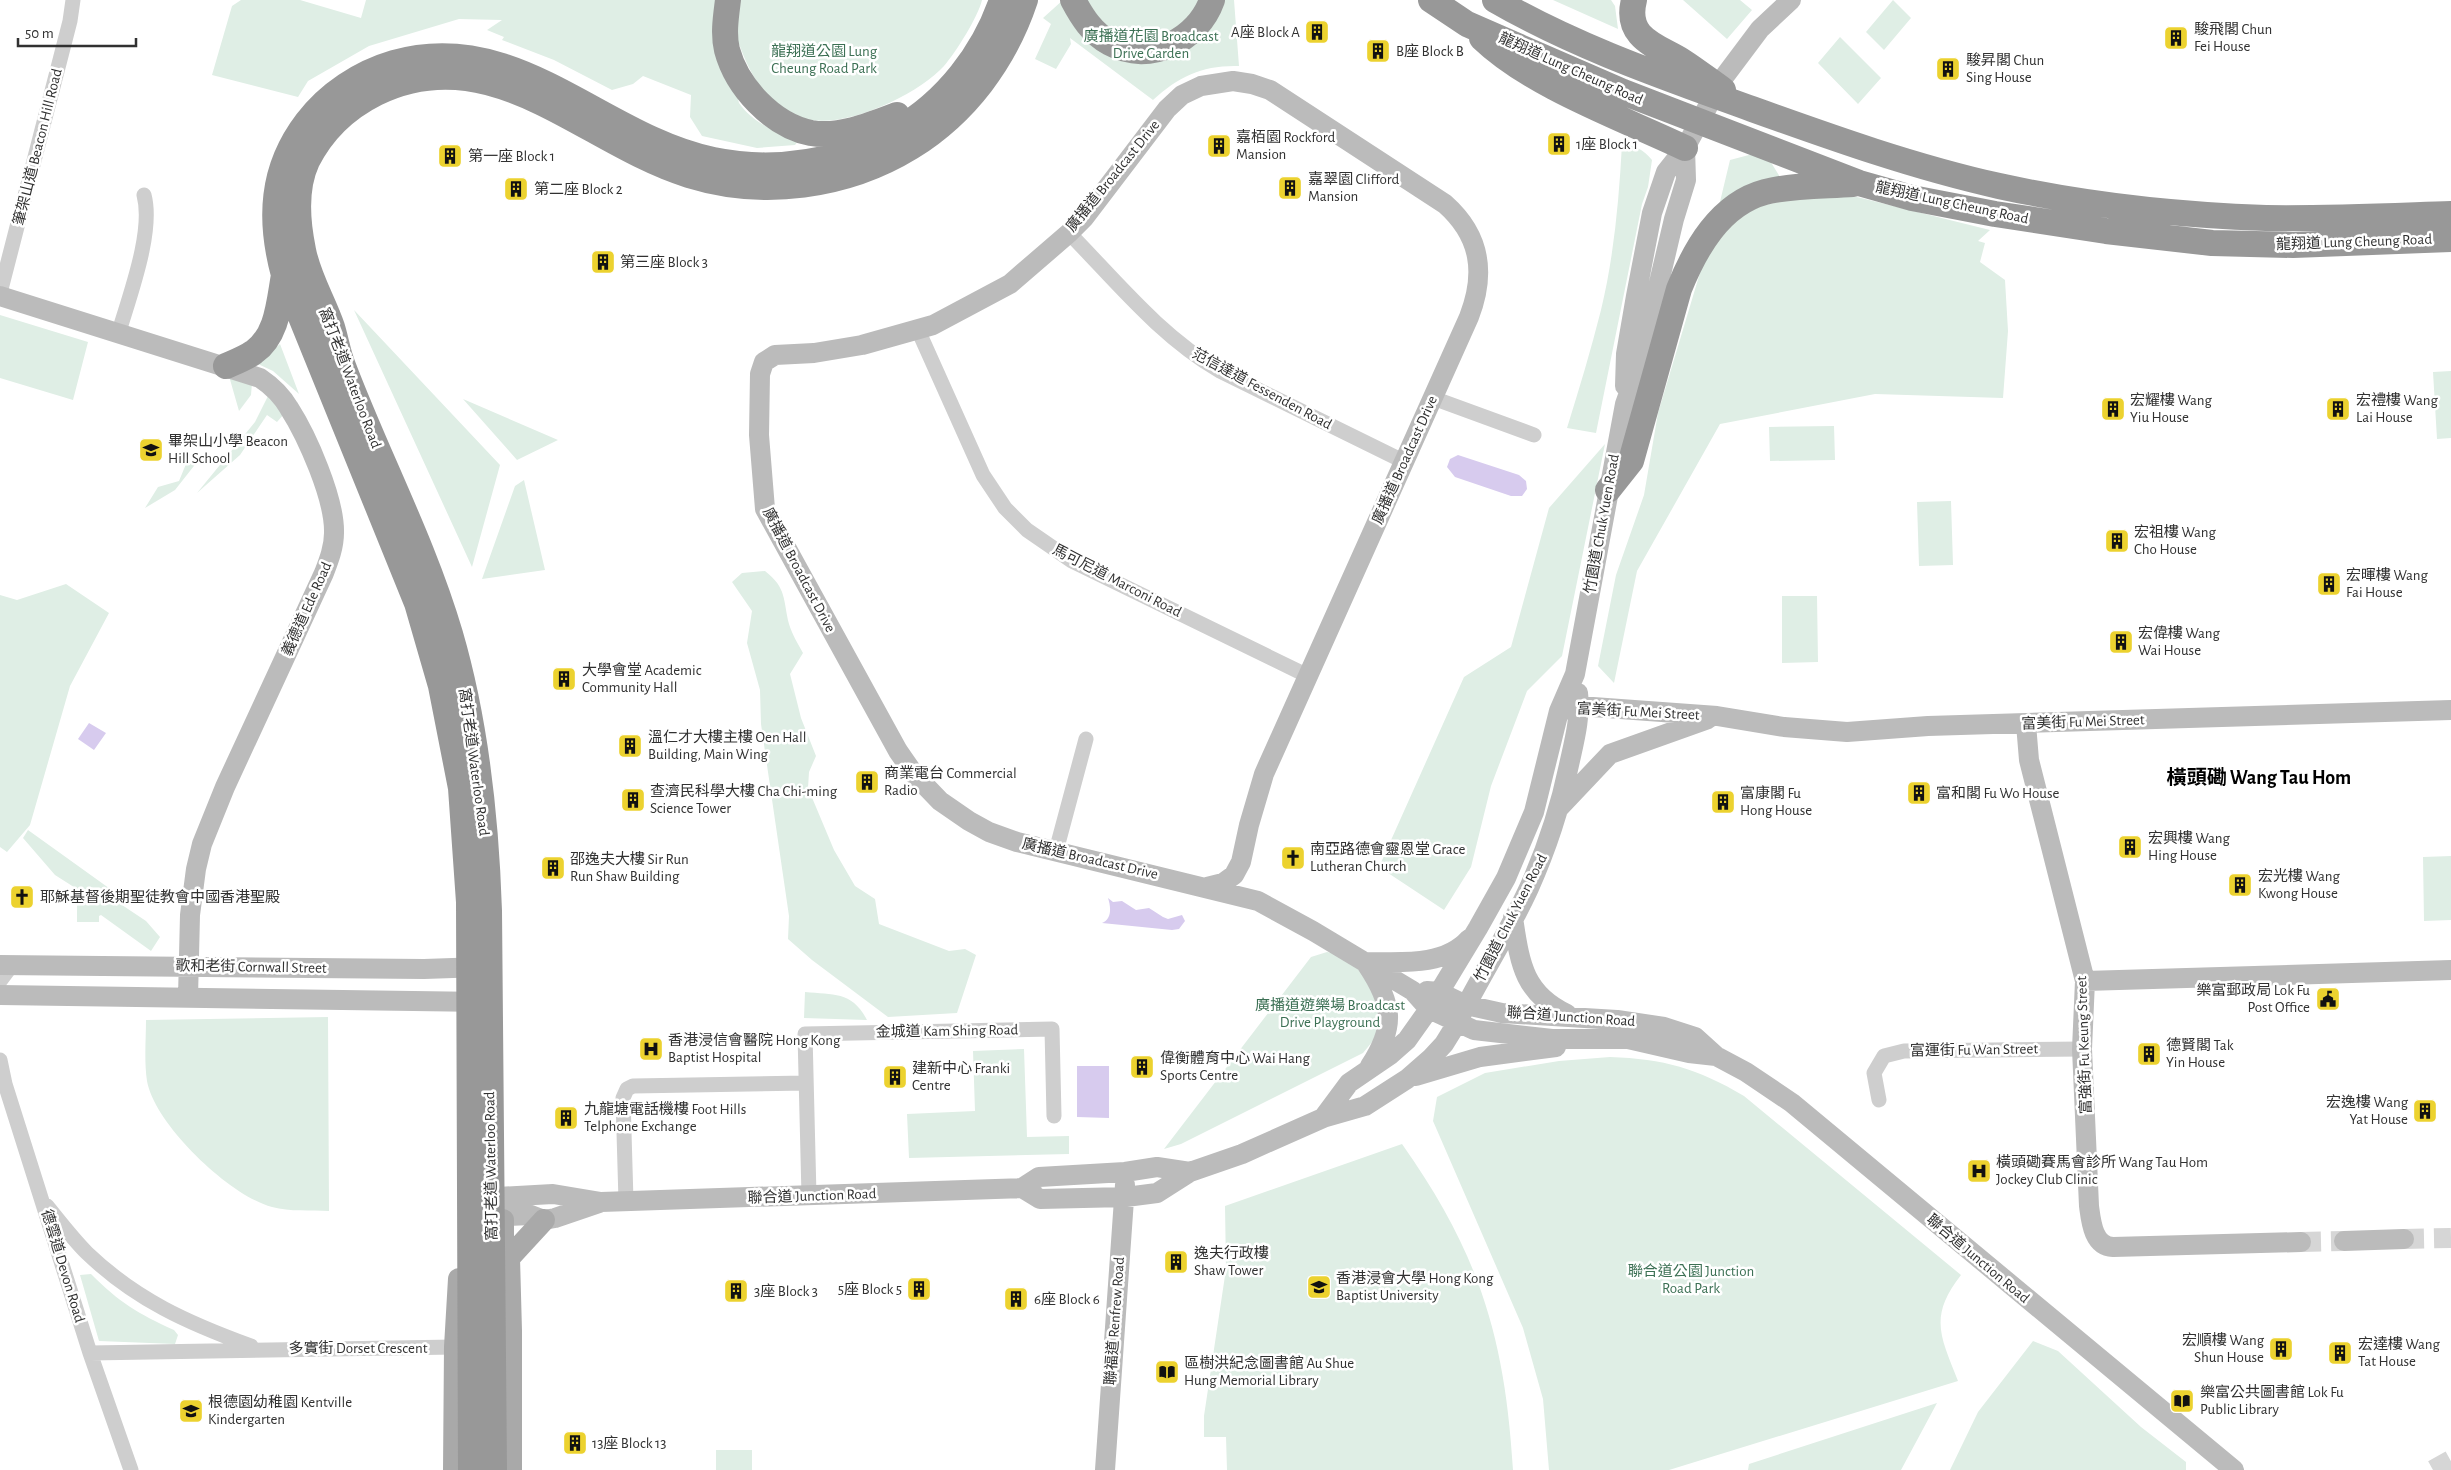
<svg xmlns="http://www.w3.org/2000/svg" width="2451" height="1470" font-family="'Alegreya Sans','Noto Sans TC',sans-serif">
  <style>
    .green { fill: #dfeee5 }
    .water { fill: #d7cbee }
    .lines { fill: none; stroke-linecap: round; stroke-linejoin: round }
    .secondary-tunnel { stroke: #d6d6d6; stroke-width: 20; stroke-dasharray: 20 10; stroke-linecap: butt }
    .street { stroke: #cecece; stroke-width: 15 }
    .secondary { stroke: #bbb; stroke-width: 20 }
    .primary { stroke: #a9a9a9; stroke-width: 22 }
    .highway { stroke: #989898; stroke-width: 26 }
    .labels { text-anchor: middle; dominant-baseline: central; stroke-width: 5; stroke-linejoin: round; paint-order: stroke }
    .poi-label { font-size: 15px; fill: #313131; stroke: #fff; text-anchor: start }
    .park-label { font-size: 15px; fill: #3c7054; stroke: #fff }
    .street-label { font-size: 15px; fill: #313131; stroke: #fff }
    .district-label { font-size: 20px; font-weight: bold; fill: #000; stroke: #fff }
  </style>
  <rect width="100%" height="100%" fill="#fff"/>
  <path class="green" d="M241,0H300L361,18L366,0H982C978,17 956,52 944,66C918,95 839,133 800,117C765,103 751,76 739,44L726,52L739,103C753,123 776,132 798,141L795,145L757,148L702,136L690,117L691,95L643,76L633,84L612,90L554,60L502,40L504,37L487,30L502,20L459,19L369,46L308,81L298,97L212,75L232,6Z
    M1063,0H1234L1239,66C1203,65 1179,76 1153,100L1070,38L1071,44L1056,69L1035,59L1051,24L1043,18Z
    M1553,0H1611L1615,6L1618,29Z
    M1683,0H1740L1752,10L1727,39Z
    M1893,0L1911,18L1884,50L1866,32Z
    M1840,37L1881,78L1858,104L1818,63Z
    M1622,144C1636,146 1643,149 1652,160L1648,187L1642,204L1596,433L1567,428C1579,389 1591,350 1601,310C1614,256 1619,200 1622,144Z
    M1764,151L1780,177L1719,206L1730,160Z
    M1817,194L1857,197L1990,230L1978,241L1985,243L1980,262L2005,280L2008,331L2003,398L1875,394L1720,424L1637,571L1614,683L1598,666L1616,575L1644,495L1658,413L1711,236L1750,208Z
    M354,310L500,465L472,567Z
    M0,315L88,342L73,400L0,378Z
    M280,344L299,394L273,371L258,364Z
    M2451,371V438L2437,439L2433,372Z
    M229,376L252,383L251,395L239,411Z
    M269,394L284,414L277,422L267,415L240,455L197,493L255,422Z
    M463,399L558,440L517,460Z
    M1834,426L1835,460L1770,461L1769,427Z
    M1605,444L1562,656L1527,691L1491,786L1471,867L1444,910L1379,867L1464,677L1511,647L1549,508Z
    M201,457L175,490L145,508L158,487L179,481L186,464Z
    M524,480L545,570L482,579L515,486Z
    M1951,501L1953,565L1919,566L1917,502Z
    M765,571C787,588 783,600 789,624C792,634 798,644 803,653L790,674L801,718L816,756L809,772L808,788L834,850L855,886L875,899L879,924L949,951L965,949L976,955L957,1013L888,1017L812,960L788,939L789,916L761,724L760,690L747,643L752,611L732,582L742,573Z
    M66,584L109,613L70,686L30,825L7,852L0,847V595L17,600Z
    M1782,596H1817L1818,662L1782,663Z
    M28,830L113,891L110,897L146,921L160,937L151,951L101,915L99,916V922H77V889L55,875L23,838Z
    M2451,856V920L2424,921L2423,857Z
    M1327,952C1342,953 1368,973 1374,988C1379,1000 1380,1017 1382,1030L1363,1053L1181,1144L1164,1149L1311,957Z
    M805,992C834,995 852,991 867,1020L804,1018Z
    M328,1017L329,1211C311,1210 290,1212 272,1207C230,1196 155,1125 147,1081C144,1061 146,1039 146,1020Z
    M1024,1049L1027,1137L1069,1136V1154L909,1158L907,1114L975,1111L973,1051Z
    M1610,1057C1664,1059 1697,1068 1744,1096L1961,1275C1928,1317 1941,1337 1958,1381L1669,1470H1549L1543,1399L1523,1328L1433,1121L1437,1097L1485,1073L1559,1061Z
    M1402,1144C1479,1253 1505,1337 1513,1470H1227L1226,1437H1204V1416L1226,1269L1225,1206Z
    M91,1274C120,1303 137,1313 174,1330L178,1335L175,1344L99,1341L80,1275Z
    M2033,1341L2058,1351L2141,1427L2186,1462V1470H1950L1978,1412Z
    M1937,1403L1901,1470H1748L1749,1464Z
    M716,1450H752V1470H716Z"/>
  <path class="water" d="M1458,455L1519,475L1526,481L1527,489L1522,496H1511L1455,477L1447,467L1450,459Z
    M89,723L106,733L94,750L78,739Z
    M1108,898L1113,902L1122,901L1136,910L1149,908L1163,917L1168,919L1182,915L1185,921L1179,929L1172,930L1102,923C1112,919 1111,907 1108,898Z
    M1077,1066H1109V1118L1077,1117Z"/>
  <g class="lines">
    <path class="secondary-tunnel" d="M2404,1239L2451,1238
      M2301,1242L2344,1241
      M2433,1470L2451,1460"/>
    <path class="street" d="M1069,233C1117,282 1160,336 1220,371L1405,462
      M0,293L70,21L73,0
      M918,330L983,475L1005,508L1027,530L1072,561L1308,676
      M118,335C129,297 154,232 144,195
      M1433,398L1534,435
      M1056,851L1086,739
      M0,981L12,965
      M0,1060L5,1084L90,1353L131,1470
      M1879,1100L1874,1073L1884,1056L1904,1051L2082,1049
      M809,1196L805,1034L1052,1029L1054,1116
      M626,1201L623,1098L627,1089L633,1086L806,1083
      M47,1206C60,1222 73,1239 87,1253C136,1300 188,1323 251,1346
      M90,1353L455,1347"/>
    <path class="secondary" d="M0,296L260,378C272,386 282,396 289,408C307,436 335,499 334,533C334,547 329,560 324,573L225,787L202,844L196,869L190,915L188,997
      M1625,386L1626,354L1636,296L1652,213L1666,172L1685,148L1724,77L1760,29L1791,0
      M1559,711L1579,706L1717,716L1784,727L1847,732L1928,726L2451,710
      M2026,724L2029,760L2085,981L2082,1049L2089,1206C2091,1221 2093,1246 2113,1247L2301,1242
      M1560,807L1610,754L1708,719
      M1207,887L1223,883L1234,875L1241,862L1249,825L1264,774L1469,317C1486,273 1481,236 1445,204L1270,90L1252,84L1233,81L1201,86L1182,95L1167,109L1084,218L1069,233L1010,284L933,325L862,345L814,353L775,355L764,362L760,374L759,435L765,509L898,751L914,774L940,801L969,821L989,832L1017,842L1258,901L1313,931L1413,991L1429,1009L1474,1030L1552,1039H1628L1689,1053L1716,1056
      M1513,918C1520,963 1523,993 1567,1014
      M1366,962C1400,962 1444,967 1469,939
      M0,965L424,969L482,967
      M1367,965C1393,1004 1396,1026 1370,1066
      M2085,981L2451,970
      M1427,991L1439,992L1466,1005L1502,1013L1617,1020L1664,1027L1695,1037L1716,1056L1746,1072L1792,1103L2234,1470
      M0,995L484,1002
      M1416,1076L1480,1057L1556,1047
      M1323,1118L1349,1083L1390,1055L1407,1040L1429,1009L1478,928L1506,878L1534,812L1559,711L1575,674L1625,404L1641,359L1674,219L1686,180L1685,148
      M1022,1188L1040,1199L1126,1197L1157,1193L1190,1172L1242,1154L1323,1118L1365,1106L1407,1079L1431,1058L1444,1044L1457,1023C1480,977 1508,934 1529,888C1547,848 1560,808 1569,765C1574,742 1581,717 1578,693
      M479,1198L553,1194L601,1202L1022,1188L1039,1177L1125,1172L1157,1167L1190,1172
      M486,1217L531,1215L544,1220L555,1218L599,1203
      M2344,1241L2404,1239
      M1105,1470L1125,1185"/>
    <path class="primary" d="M503,1220V1244L509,1258L511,1331V1470
      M509,1258L544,1220
      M454,1470L455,1347L459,1279"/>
    <path class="highway" d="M728,0C726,16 723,34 727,50C737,87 772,125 811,133C839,138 871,125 897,115
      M1073,0C1082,17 1092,33 1110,43C1150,65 1198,40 1212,0
      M1431,0L1467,24L1623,92L1859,183L1912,198L1995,214L2106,231L2212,243L2293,245L2451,239
      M1495,0C1576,47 1664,77 1752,109C1833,138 1914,167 1999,186C2086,205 2178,215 2266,218C2328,219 2390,216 2451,214
      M1634,0C1624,39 1658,46 1682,61C1696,70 1709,80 1723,90
      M1482,38C1532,86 1622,118 1685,148
      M226,366C235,362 246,358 254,352C278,335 279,302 284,275
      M1608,490L1631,461L1679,289C1695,249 1720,204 1765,192C1793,185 1824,186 1853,184
      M471,1470L469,902L461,788L441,686L417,603L284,275C269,220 271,169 307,122C328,94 360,73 394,63C517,28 601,137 713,160C776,173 842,162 897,130C946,102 984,53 1002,0
      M494,1470L489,911C486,818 476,723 450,634C423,542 377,456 343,366C338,354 336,340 332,327C323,301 308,277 303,250C297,221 294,189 307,161C322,131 346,108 376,93C493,36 583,142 689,175C763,198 846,187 911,147C966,113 1005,60 1025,0"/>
  </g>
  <defs>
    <symbol id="building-square" viewBox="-11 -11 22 22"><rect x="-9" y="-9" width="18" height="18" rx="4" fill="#ecd22f" stroke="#fff"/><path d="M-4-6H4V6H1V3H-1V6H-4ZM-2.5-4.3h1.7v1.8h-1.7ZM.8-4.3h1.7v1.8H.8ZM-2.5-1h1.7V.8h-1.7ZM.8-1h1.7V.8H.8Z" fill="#111"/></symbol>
    <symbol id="school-square" viewBox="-11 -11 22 22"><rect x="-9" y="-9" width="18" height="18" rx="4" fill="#ecd22f" stroke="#fff"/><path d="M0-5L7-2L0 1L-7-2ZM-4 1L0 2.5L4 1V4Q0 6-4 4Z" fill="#111"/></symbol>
    <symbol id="church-square" viewBox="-11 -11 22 22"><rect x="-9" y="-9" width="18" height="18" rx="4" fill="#ecd22f" stroke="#fff"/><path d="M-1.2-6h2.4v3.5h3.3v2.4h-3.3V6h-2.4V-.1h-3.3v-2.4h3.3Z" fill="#111"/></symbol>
    <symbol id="civic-square" viewBox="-11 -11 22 22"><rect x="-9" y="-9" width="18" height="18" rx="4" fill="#ecd22f" stroke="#fff"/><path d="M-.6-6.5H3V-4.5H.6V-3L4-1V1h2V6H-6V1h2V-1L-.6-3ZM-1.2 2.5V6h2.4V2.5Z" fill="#111"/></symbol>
    <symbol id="hospital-square" viewBox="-11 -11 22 22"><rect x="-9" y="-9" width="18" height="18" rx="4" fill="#ecd22f" stroke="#fff"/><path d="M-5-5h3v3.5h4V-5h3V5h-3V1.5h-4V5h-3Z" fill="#111"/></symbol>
    <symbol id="university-square" viewBox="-11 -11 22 22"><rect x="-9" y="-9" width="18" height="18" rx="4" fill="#ecd22f" stroke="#fff"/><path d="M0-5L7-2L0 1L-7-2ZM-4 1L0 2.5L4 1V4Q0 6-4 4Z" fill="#111"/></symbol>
    <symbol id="library-square" viewBox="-11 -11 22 22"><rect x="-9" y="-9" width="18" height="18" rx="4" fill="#ecd22f" stroke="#fff"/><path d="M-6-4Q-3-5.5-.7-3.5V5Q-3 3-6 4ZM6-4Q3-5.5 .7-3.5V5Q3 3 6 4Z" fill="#111"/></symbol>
  </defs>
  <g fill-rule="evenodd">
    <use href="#building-square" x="1303" y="18" width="28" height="28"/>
    <use href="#building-square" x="2162" y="24" width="28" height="28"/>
    <use href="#building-square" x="1364" y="37" width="28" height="28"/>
    <use href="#building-square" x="1934" y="55" width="28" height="28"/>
    <use href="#building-square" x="1545" y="130" width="28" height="28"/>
    <use href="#building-square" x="1205" y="132" width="28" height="28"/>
    <use href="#building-square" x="436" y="142" width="28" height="28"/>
    <use href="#building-square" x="1276" y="174" width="28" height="28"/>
    <use href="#building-square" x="502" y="175" width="28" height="28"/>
    <use href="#building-square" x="589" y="248" width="28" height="28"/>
    <use href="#building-square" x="2099" y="395" width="28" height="28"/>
    <use href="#building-square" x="2324" y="395" width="28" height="28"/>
    <use href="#school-square" x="137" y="436" width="28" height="28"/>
    <use href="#building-square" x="2103" y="527" width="28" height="28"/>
    <use href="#building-square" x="2315" y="570" width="28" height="28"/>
    <use href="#building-square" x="2107" y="628" width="28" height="28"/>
    <use href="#building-square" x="550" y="665" width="28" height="28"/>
    <use href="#building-square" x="616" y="732" width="28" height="28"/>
    <use href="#building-square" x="853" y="768" width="28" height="28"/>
    <use href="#building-square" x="1905" y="779" width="28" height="28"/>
    <use href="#building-square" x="619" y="786" width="28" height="28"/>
    <use href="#building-square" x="1709" y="788" width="28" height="28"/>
    <use href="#building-square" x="2116" y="833" width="28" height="28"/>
    <use href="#church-square" x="1279" y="844" width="28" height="28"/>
    <use href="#building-square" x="539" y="854" width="28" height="28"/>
    <use href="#building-square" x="2226" y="871" width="28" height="28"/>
    <use href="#church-square" x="8" y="883" width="28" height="28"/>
    <use href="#civic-square" x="2314" y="985" width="28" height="28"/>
    <use href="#hospital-square" x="637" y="1035" width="28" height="28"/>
    <use href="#building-square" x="2135" y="1040" width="28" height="28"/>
    <use href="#building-square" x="1128" y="1053" width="28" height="28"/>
    <use href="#building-square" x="881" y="1063" width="28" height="28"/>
    <use href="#building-square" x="2411" y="1097" width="28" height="28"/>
    <use href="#building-square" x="552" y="1104" width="28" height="28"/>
    <use href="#hospital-square" x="1965" y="1157" width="28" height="28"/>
    <use href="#building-square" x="1162" y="1248" width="28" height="28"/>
    <use href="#university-square" x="1305" y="1273" width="28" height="28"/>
    <use href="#building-square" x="905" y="1275" width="28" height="28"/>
    <use href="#building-square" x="722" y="1277" width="28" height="28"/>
    <use href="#building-square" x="1002" y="1285" width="28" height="28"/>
    <use href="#building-square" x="2267" y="1335" width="28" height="28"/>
    <use href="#building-square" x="2326" y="1339" width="28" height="28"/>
    <use href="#library-square" x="1153" y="1358" width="28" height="28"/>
    <use href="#library-square" x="2168" y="1387" width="28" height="28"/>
    <use href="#school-square" x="177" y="1397" width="28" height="28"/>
    <use href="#building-square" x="561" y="1429" width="28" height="28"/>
  </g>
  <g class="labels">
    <g class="poi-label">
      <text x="2194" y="29">駿飛閣 Chun<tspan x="2194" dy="17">Fei House</tspan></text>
      <text x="1300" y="32" text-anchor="end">A座 Block A</text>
      <text x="1396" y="51">B座 Block B</text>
      <text x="1966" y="60">駿昇閣 Chun<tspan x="1966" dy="17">Sing House</tspan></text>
      <text x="1236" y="137">嘉栢園 Rockford<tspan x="1236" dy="17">Mansion</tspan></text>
      <text x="1576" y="144">1座 Block 1</text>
      <text x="468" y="156">第一座 Block 1</text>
      <text x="1308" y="179">嘉翠園 Clifford<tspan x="1308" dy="17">Mansion</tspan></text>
      <text x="534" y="189">第二座 Block 2</text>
      <text x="620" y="262">第三座 Block 3</text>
      <text x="2130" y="400">宏耀樓 Wang<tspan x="2130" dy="17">Yiu House</tspan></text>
      <text x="2356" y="400">宏禮樓 Wang<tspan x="2356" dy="17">Lai House</tspan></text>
      <text x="168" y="441">畢架山小學 Beacon<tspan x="168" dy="17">Hill School</tspan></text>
      <text x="2134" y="532">宏祖樓 Wang<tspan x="2134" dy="17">Cho House</tspan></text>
      <text x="2346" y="575">宏暉樓 Wang<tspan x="2346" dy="17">Fai House</tspan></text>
      <text x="2138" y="633">宏偉樓 Wang<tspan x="2138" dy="17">Wai House</tspan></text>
      <text x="582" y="670">大學會堂 Academic<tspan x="582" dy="17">Community Hall</tspan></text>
      <text x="648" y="737">溫仁才大樓主樓 Oen Hall<tspan x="648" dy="17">Building, Main Wing</tspan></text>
      <text x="884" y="773">商業電台 Commercial<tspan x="884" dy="17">Radio</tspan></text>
      <text x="650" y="791">查濟民科學大樓 Cha Chi-ming<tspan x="650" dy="17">Science Tower</tspan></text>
      <text x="1740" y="793">富康閣 Fu<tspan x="1740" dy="17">Hong House</tspan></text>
      <text x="1936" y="793">富和閣 Fu Wo House</text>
      <text x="2148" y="838">宏興樓 Wang<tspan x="2148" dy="17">Hing House</tspan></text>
      <text x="1310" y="849">南亞路德會靈恩堂 Grace<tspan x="1310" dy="17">Lutheran Church</tspan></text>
      <text x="570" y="859">邵逸夫大樓 Sir Run<tspan x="570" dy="17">Run Shaw Building</tspan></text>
      <text x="2258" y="876">宏光樓 Wang<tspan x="2258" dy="17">Kwong House</tspan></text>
      <text x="40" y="897">耶穌基督後期聖徒教會中國香港聖殿</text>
      <text x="2310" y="990" text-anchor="end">樂富郵政局 Lok Fu<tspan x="2310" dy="17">Post Office</tspan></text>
      <text x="668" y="1040">香港浸信會醫院 Hong Kong<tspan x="668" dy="17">Baptist Hospital</tspan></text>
      <text x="2166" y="1045">德賢閣 Tak<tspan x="2166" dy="17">Yin House</tspan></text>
      <text x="1160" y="1058">偉衡體育中心 Wai Hang<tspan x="1160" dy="17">Sports Centre</tspan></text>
      <text x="912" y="1068">建新中心 Franki<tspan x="912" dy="17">Centre</tspan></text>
      <text x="2408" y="1102" text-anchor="end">宏逸樓 Wang<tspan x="2408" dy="17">Yat House</tspan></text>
      <text x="584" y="1109">九龍塘電話機樓 Foot Hills<tspan x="584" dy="17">Telphone Exchange</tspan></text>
      <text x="1996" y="1162">橫頭磡賽馬會診所 Wang Tau Hom<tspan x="1996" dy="17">Jockey Club Clinic</tspan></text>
      <text x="1194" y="1253">逸夫行政樓<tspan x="1194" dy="17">Shaw Tower</tspan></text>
      <text x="1336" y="1278">香港浸會大學 Hong Kong<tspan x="1336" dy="17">Baptist University</tspan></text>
      <text x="902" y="1289" text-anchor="end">5座 Block 5</text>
      <text x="754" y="1291">3座 Block 3</text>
      <text x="1034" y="1299">6座 Block 6</text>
      <text x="2264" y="1340" text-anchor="end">宏順樓 Wang<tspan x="2264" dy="17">Shun House</tspan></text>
      <text x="2358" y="1344">宏達樓 Wang<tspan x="2358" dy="17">Tat House</tspan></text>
      <text x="1184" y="1363">區樹洪紀念圖書館 Au Shue<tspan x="1184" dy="17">Hung Memorial Library</tspan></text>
      <text x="2200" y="1392">樂富公共圖書館 Lok Fu<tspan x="2200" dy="17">Public Library</tspan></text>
      <text x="208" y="1402">根德園幼稚園 Kentville<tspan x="208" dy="17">Kindergarten</tspan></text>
      <text x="592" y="1443">13座 Block 13</text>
    </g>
    <g class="park-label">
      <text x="1151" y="36">廣播道花園 Broadcast<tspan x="1151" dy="17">Drive Garden</tspan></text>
      <text x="824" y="51">龍翔道公園 Lung<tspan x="824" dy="17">Cheung Road Park</tspan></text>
      <text x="1330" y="1005">廣播道遊樂場 Broadcast<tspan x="1330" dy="17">Drive Playground</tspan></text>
      <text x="1691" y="1271">聯合道公園 Junction<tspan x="1691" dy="17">Road Park</tspan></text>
    </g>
    <g class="street-label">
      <text transform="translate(1571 69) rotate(24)">龍翔道 Lung Cheung Road</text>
      <text transform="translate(38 147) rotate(-76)">筆架山道 Beacon Hill Road</text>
      <text transform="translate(1113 176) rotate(-51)">廣播道 Broadcast Drive</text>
      <text transform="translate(1952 203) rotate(12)">龍翔道 Lung Cheung Road</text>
      <text transform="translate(2354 242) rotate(-2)">龍翔道 Lung Cheung Road</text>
      <text transform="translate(350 378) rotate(69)">窩打老道 Waterloo Road</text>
      <text transform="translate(1262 389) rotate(28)">范信達道 Fessenden Road</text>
      <text transform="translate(1405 460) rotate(-66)">廣播道 Broadcast Drive</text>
      <text transform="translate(1602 524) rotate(-80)">竹園道 Chuk Yuen Road</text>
      <text transform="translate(799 570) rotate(62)">廣播道 Broadcast Drive</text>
      <text transform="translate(1117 581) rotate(27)">馬可尼道 Marconi Road</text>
      <text transform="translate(307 609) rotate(-66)">義德道 Ede Road</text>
      <text transform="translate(1638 712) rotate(3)">富美街 Fu Mei Street</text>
      <text transform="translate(2083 722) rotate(-2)">富美街 Fu Mei Street</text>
      <text transform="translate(474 762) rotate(82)">窩打老道 Waterloo Road</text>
      <text transform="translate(1090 859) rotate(13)">廣播道 Broadcast Drive</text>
      <text transform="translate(1511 918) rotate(-63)">竹園道 Chuk Yuen Road</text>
      <text transform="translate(251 967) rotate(1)">歌和老街 Cornwall Street</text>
      <text transform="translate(1571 1017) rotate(4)">聯合道 Junction Road</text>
      <text transform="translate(947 1031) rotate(-1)">金城道 Kam Shing Road</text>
      <text transform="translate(2084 1045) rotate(-92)">富強街 Fu Keung Street</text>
      <text transform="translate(1974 1050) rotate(-1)">富運街 Fu Wan Street</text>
      <text transform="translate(491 1166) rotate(-91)">窩打老道 Waterloo Road</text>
      <text transform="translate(812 1196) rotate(-2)">聯合道 Junction Road</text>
      <text transform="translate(1978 1259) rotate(40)">聯合道 Junction Road</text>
      <text transform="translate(63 1266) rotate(73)">德雲道 Devon Road</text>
      <text transform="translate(1115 1321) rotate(-86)">聯福道 Renfrew Road</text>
      <text x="358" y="1348">多實街 Dorset Crescent</text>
    </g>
    <g class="district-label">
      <text x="2259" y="778">橫頭磡 Wang Tau Hom</text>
    </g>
  </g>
  <path d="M18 38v8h118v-8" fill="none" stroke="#313131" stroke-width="2.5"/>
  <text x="25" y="38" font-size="15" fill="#313131" stroke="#ffffff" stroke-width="4" paint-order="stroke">50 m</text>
</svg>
